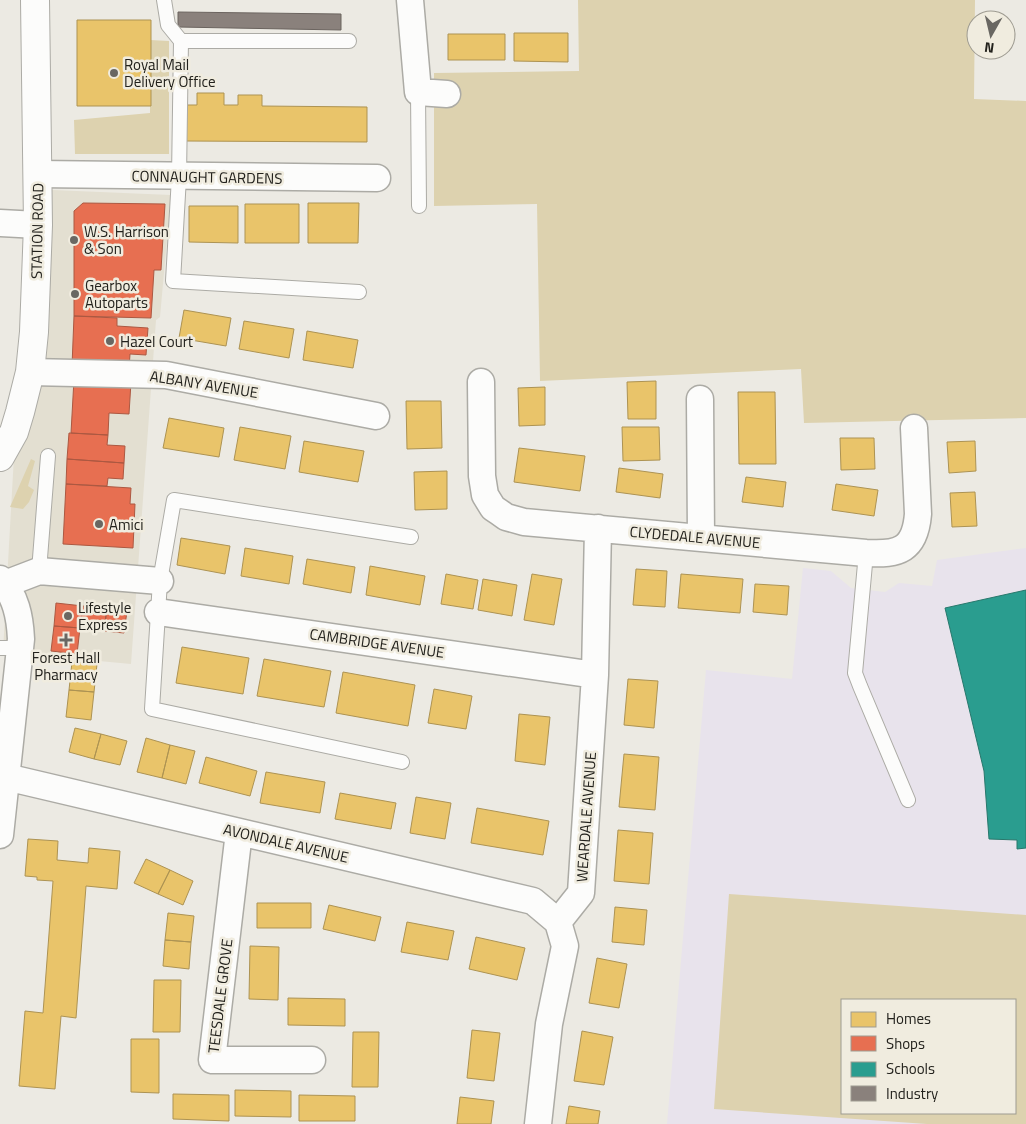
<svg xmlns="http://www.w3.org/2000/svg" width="1026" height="1124" font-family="'Titillium Web',sans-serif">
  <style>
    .built { fill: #e3dfd1 }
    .education { fill: #e8e3ec; fill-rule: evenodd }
    .green { fill: #ddd2af; fill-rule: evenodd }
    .homes { fill: #e9c46a; stroke: #ad9353 }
    .shops { fill: #e76f51; stroke: #ac5841 }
    .schools { fill: #2a9d8f; stroke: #28786c }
    .industry { fill: #8a817c; stroke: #6b645f }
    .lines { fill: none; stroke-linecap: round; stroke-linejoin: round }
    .lane-casing { stroke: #acaba5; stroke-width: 16 }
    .street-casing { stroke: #acaba5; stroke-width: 29 }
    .secondary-casing { stroke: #acaba5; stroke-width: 30 }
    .lane { stroke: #fcfcfb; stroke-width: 14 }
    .street { stroke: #fcfcfb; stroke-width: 26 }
    .secondary { stroke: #fcfcfb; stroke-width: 28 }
    .poi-dot { fill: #696762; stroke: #f0ecdf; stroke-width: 2 }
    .labels { text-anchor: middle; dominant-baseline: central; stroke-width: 5; stroke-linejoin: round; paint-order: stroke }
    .poi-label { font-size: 15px; fill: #22211c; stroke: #f0ecdf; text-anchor: start }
    .street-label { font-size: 15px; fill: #22211c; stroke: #f0ecdf }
  </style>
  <rect width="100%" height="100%" fill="#eceae3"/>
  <path class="built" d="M29,189L171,195L160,317L156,320L131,664L3,652Z"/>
  <path class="education" d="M1026,548V1124H667L706,670L792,679L803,568L831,571L851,588L885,592L899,583L932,586L937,560ZM842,1000H1015V1113H842Z"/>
  <path class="green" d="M578,0H975L974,99L1026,101V418L804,423L801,369L540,381L537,204L434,206V73L579,71Z
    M150,40L169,41V154H75L74,120L150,113Z
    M31,459L35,461L28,486L34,490L29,502L23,509L10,507Z
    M729,894L1026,915V1124H927L714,1109ZM1015,1000V1113H842V1000Z"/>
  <path class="homes" d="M77,20H151V106H77Z
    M514,33H568V62L514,61Z
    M448,34H505V60H448Z
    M197,93H224V105H238V95H262V106L367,107V142L186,141V105H197Z
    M308,203H359L358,243H308Z
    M245,204H299V243H245Z
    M189,206H238V243L189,242Z
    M184,310L231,318L226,346L179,338Z
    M244,321L294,329L289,358L239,349Z
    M307,331L358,340L353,368L303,360Z
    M656,381V419H628L627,382Z
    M545,387V425L519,426L518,388Z
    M738,392H775L776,464H739Z
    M406,401H441L442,448L407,449Z
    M169,418L224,428L219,457L163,448Z
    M240,427L291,436L285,469L234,460Z
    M622,427H659L660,460L623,461Z
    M840,438H874L875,469L841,470Z
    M304,441L364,451L358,482L299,472Z
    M975,441L976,471L949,473L947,442Z
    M519,448L585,456L580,491L514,482Z
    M619,468L663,474L660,498L616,492Z
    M447,471V509L415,510L414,472Z
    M746,477L786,482L783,507L742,502Z
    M836,484L878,490L874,516L832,510Z
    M975,492L977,526L952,527L950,493Z
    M181,538L230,546L225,574L177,565Z
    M245,548L293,556L289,584L241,576Z
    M307,559L355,567L351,593L303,584Z
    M370,566L425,576L420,605L366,595Z
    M636,569L667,571L665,607L633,605Z
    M446,574L478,580L473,609L441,604Z
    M532,574L562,579L554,625L524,620Z
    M681,574L743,579L740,613L678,608Z
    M483,579L517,585L512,616L478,610Z
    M755,584L789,586L787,615L753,612Z
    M182,647L249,658L243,694L176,683Z
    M264,659L331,671L324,707L257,696Z
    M72,662L97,664L94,692L69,690Z
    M343,672L415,685L408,726L336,713Z
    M628,679L658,681L654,728L624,725Z
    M434,689L472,696L466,729L428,723Z
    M69,690L94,692L91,720L66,717Z
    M519,714L550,717L545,765L515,761Z
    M75,728L101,734L94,759L69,752Z
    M101,734L127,741L120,765L94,759Z
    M146,738L170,745L162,778L137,772Z
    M170,745L195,751L186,784L162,778Z
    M624,754L659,757L655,810L619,807Z
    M206,757L257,771L250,796L199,783Z
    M266,772L325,782L320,813L260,803Z
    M340,793L396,803L391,829L335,819Z
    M416,797L451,803L445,839L410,833Z
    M477,808L549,821L543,855L471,843Z
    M618,830L653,833L649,884L614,881Z
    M28,839L58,841L57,860L88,863L89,848L120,851L117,889L86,886L76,1018L61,1016L55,1089L19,1086L25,1011L43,1013L53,881L37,880V877L25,876Z
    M146,859L170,870L158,894L134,883Z
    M170,870L193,881L183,905L158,894Z
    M257,903H311V928H257Z
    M329,905L381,917L375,941L323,929Z
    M615,907L647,910L644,945L612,942Z
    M168,913L194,916L191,942L165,940Z
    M407,922L454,931L448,960L401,952Z
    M476,937L525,948L517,980L469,969Z
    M165,940L191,942L189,969L163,966Z
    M250,946L279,947L278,1000L249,999Z
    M597,958L627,964L619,1008L589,1003Z
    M154,980H181L180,1032H153Z
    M288,998L345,999V1026L288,1025Z
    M472,1030L500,1033L494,1081L467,1078Z
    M582,1031L613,1037L604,1085L574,1081Z
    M353,1032H379L378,1087H352Z
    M131,1039H159V1093L131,1092Z
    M235,1090L291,1091V1117L235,1116Z
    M173,1094L229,1095V1121L173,1119Z
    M299,1095L355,1096V1121H299Z
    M460,1097L494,1101L491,1124H457Z
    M569,1106L600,1111L598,1124H566Z"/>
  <path class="shops" d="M83,203L165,204L161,270H154L151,318L74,316V211Z
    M74,316L117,318V326L148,328L146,355L130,354L129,369L72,366Z
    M74,379L131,382L129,414L109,413L108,435L71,433Z
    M69,433L108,435L107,445L125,446L124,463L67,459Z
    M67,459L124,463L123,479L108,478L107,486L66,484Z
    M66,484L131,488L130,504H135L133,548L63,544Z
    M56,603L83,606L80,628L54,626Z
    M83,606L107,608L104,631L80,628Z
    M107,608L127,611L124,633L104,631Z
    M54,626L80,628L77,654L51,651Z"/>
  <path class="schools" d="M1026,590V848L1017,849V840L989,839L984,771L945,608Z"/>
  <path class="industry" d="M178,12L341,14V30L178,27Z"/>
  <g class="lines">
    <defs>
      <path id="lane" d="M164,0L168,25L181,41
        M349,41H181L179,177L173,281L359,292
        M418,92L419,206
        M866,553L855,673L860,686L908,800
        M39,571L48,456
        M0,648H20
        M402,762L152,709L160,581L174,500L411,537"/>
      <path id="street" d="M410,0L418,92L447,94
        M38,174L377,178
        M0,223L38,225
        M30,372L166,375L376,416
        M481,382L482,476L485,495L493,508L499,512L506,517L524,522L866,553C899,555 915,550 918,514L914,428
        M700,399L701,537
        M0,579C16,596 20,617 21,639L0,835
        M5,584L39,571L160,581
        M158,612L595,675
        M6,777L533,901L558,922
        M239,832L212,1060H312
        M558,922L581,893L595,675L598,528
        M538,1124L549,1024L565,946L558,922"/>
      <path id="secondary" d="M0,457L14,432L20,412L30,372L34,332L38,225L35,0"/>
    </defs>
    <use href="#lane" class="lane-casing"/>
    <use href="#street" class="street-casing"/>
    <use href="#secondary" class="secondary-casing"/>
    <use href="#lane" class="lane"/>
    <use href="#street" class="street"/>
    <use href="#secondary" class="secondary"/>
  </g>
  <g class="poi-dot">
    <circle cx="114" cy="73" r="5"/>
    <circle cx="74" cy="240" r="5"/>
    <circle cx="75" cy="294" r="5"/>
    <circle cx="110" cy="341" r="5"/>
    <circle cx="99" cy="524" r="5"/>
    <circle cx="68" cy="616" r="5"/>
    <path d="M63.5 632.5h5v5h5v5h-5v5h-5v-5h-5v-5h5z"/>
  </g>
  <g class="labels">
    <g class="poi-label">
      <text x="124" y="64">Royal Mail<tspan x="124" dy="17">Delivery Office</tspan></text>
      <text x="84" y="231">W.S. Harrison<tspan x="84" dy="17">&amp; Son</tspan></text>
      <text x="85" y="285">Gearbox<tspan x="85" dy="17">Autoparts</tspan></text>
      <text x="120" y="341">Hazel Court</text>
      <text x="109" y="524">Amici</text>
      <text x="78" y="607">Lifestyle<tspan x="78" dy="17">Express</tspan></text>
      <text x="66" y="657" text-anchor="middle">Forest Hall<tspan x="66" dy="17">Pharmacy</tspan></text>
    </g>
    <g class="street-label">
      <text transform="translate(207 177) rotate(1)">CONNAUGHT GARDENS</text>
      <text transform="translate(37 231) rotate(-89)">STATION ROAD</text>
      <text transform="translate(204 384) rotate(9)">ALBANY AVENUE</text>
      <text transform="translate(695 537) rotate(5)">CLYDEDALE AVENUE</text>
      <text transform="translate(377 643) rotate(8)">CAMBRIDGE AVENUE</text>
      <text transform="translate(586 817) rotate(-86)">WEARDALE AVENUE</text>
      <text transform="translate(286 843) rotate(13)">AVONDALE AVENUE</text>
      <text transform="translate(220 996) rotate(-83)">TEESDALE GROVE</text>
    </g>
  </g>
  <rect x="841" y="999" width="175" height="115" fill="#f0ecdf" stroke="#9e9b91"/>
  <rect x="851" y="1012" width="25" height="15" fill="#e9c46a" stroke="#9e9b91"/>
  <text x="886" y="1024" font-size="15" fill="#22211c">Homes</text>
  <rect x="851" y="1036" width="25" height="15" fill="#e76f51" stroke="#9e9b91"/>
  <text x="886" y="1049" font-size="15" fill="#22211c">Shops</text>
  <rect x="851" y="1062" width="25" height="15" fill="#2a9d8f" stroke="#9e9b91"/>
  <text x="886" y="1074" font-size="15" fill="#22211c">Schools</text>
  <rect x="851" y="1086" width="25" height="15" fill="#8a817c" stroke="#9e9b91"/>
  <text x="886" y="1099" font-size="15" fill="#22211c">Industry</text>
  <g transform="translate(991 35) rotate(188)"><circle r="24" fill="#f0ecdf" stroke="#9e9b91"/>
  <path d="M0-4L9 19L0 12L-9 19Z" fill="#696762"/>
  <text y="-8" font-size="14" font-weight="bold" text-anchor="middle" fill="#22211c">N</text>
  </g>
</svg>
